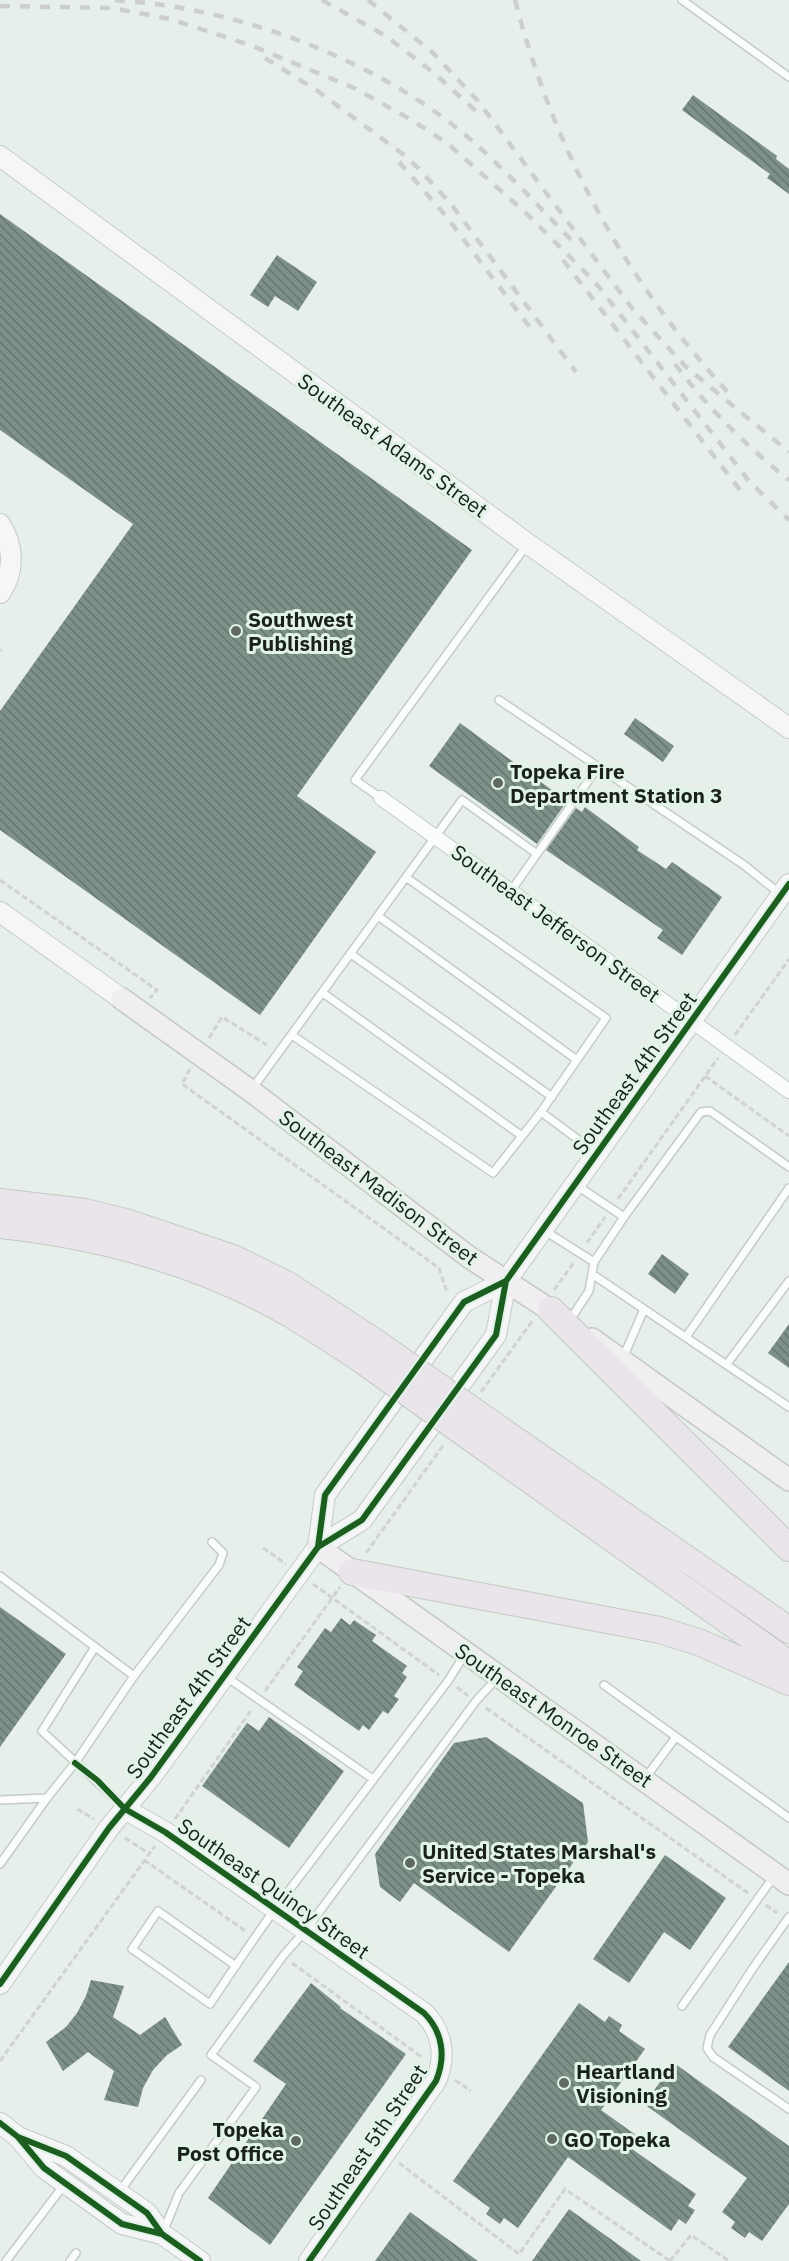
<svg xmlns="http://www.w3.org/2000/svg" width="789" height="2261" font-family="'IBM Plex Sans',sans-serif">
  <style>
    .building { fill: url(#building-back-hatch) }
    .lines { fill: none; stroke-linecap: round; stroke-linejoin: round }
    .lane-casing { stroke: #c5ccc8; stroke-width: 10 }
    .street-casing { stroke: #c5ccc8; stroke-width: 16 }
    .secondary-casing { stroke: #c5ccc8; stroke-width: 22 }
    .primary-casing { stroke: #c4c9c5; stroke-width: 24 }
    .highway-casing { stroke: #c4c9c5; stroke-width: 28 }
    .path { stroke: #d0d3d1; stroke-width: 3; stroke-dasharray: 6 3; stroke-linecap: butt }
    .lane { stroke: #fbfdfc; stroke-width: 7 }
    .street { stroke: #fbfdfc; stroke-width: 14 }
    .secondary { stroke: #f6f5f7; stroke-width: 20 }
    .primary { stroke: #f1eef1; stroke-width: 21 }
    .highway { stroke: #eae5ea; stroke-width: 26 }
    .rail { stroke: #cccfcd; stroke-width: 4.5; stroke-dasharray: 10 10; stroke-linecap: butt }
    .highway-bridge-casing { stroke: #c4c9c5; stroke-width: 28; stroke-linecap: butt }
    .highway-bridge { stroke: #eae5ea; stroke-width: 26 }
    .cycleway-casing { stroke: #e2f3e8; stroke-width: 10 }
    .cycleway { stroke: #1b5e20; stroke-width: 6 }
    .poi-dot { fill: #616964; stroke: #e2f3e8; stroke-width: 2 }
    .labels { text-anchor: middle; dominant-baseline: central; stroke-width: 6; stroke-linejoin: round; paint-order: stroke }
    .street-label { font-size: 21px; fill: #1a211d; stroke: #e2f3e8 }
    .poi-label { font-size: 21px; font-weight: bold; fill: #1a211d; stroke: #e2f3e8; text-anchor: start }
  </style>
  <defs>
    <pattern id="building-back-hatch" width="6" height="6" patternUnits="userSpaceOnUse" patternTransform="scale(1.5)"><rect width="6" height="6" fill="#7e9188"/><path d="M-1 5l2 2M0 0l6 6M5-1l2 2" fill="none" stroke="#66766f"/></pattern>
  </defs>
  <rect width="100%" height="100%" fill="#e6efe9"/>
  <path class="building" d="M693,95L777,156L776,159L789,169V194L767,178L770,174L682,110Z
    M0,214L472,550L297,796L376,852L260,1015L0,830V711L133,524L0,430Z
    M277,255L317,282L298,311L275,296L268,307L250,295Z
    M635,718L674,746L663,762L624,734Z
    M460,723L567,801L537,844L429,766Z
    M585,807L639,847L637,850L666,869L672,862L722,897L682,955L657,938L663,930L546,850L576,808L582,812Z
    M662,1254L689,1274L675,1294L648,1274Z
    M789,1324V1368L768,1353Z
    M0,1607L66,1654L0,1747Z
    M341,1618L350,1625L354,1620L376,1635L372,1641L407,1666L402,1673L407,1677L394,1696L399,1699L388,1714L383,1711L369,1730L363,1725L359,1731L294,1685L303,1671L297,1667L325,1628L331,1632Z
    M269,1717L344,1771L289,1848L202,1786L247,1723L259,1731Z
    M486,1737L583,1803L588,1842L509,1952L414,1883L400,1902L380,1887L375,1854L454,1743Z
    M665,1855L726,1898L690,1950L664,1932L629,1983L593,1959Z
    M789,1962V2091L728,2047Z
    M91,1980L124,1986L113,2017L140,2035L165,2017L182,2045L167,2055L153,2070L143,2088L138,2107L104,2100L114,2071L88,2052L63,2071L46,2042L66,2027L77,2013L86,1996Z
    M311,1983L341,2007L340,2008L406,2054L270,2245L208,2198L286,2084L253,2061Z
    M579,2003L605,2022L609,2016L622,2025L619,2031L645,2049L601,2110L640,2138L632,2149L696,2194L688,2206L695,2210L686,2224L679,2219L671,2231L568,2157L518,2228L504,2218L500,2224L486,2214L490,2208L453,2181Z
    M674,2063L789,2146V2204L762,2241L749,2232L745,2238L731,2228L735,2222L722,2212L747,2178L644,2104Z
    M569,2209L641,2261H532Z
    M410,2212L478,2261H375Z"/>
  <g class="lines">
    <defs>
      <path id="lane" d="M682,0L789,77
        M499,700L744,865L779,893
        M381,798L355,780L526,546
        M407,878L606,1018L541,1112
        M511,891L598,767
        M378,916L577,1060
        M351,954L552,1097
        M323,993L522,1136
        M292,1035L493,1173L541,1112L595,1152
        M252,1089L462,800L537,854
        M576,1185L624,1217
        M545,1231L594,1262
        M592,1274L789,1407
        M570,1320L589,1291L594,1262L624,1217L701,1112L710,1111L789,1167
        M686,1337L789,1188
        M623,1358L644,1309
        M727,1364L789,1281
        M0,1576L134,1676
        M95,1647L42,1731L124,1807
        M225,1676L373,1779
        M604,1685L789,1818
        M646,1777L676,1737
        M0,1800L47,1798
        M0,1864L47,1798L75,1763L134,1676L219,1565L223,1553L212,1542
        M789,1917L753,1968L710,2035L707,2048L713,2057L789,2109
        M236,1966L158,1911L132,1949L210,2004C231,1972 253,1940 275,1909L448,1681L465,1654
        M682,2006L774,1876
        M120,2191L201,2080
        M164,2230L179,2193L256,2087L211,2055L283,1956L305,1931L476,1701L497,1678
        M6,2261L64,2185
        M70,2261L76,2253"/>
      <path id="street" d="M381,798L789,1091"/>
      <path id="secondary" d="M0,156L524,541L789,728
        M0,524C14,546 15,571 0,593
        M0,912L122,999
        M318,1547L325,1495L464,1302L506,1281
        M125,1809L165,1832L424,2013C443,2032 446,2057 436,2081L309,2261
        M0,1984L109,1828L151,1777L318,1547L362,1520L496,1335L506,1281L789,884
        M0,2123L18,2137L44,2168L122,2224L162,2234
        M18,2137L66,2156L147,2213L162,2234L200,2261"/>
      <path id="primary" d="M122,999L251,1091L469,1257L564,1319
        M592,1339L789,1480
        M318,1547L789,1884"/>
      <path id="highway" d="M0,1202L85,1212L126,1222L233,1258L286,1284L372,1340
        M0,1225C100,1236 202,1263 290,1314C313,1328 336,1343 359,1358
        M551,1310L789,1548
        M495,1426L789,1630
        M485,1448L789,1664
        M352,1572L660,1630L701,1643L789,1682"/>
    </defs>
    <use href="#lane" class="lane-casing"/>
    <use href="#street" class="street-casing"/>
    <use href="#secondary" class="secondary-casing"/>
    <use href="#primary" class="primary-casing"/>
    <use href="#highway" class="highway-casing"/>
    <path class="path" d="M0,651L1,649
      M0,880L157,990L150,998
      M735,1035L789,959
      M209,1038L222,1017L267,1045
      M190,1069L182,1084L439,1268L446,1289L449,1291
      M705,1076L789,1136
      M618,1199L718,1058
      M587,1243L605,1217
      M554,1290L575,1261
      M481,1392L533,1320
      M263,1548L286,1564
      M366,1553L444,1444
      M313,1584L439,1675
      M457,1687L468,1696
      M265,1691L340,1587
      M486,1708L748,1893
      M77,1809L94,1819
      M175,1819L252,1709
      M125,1838L148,1853
      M144,1860L247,1932
      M766,1905L777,1913
      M292,1963L423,2058
      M0,2061L155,1846
      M455,2080L471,2091
      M399,2163L519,2254L565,2189L670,2261
      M670,2261L691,2235L729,2261"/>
    <use href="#lane" class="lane"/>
    <use href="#street" class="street"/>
    <use href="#secondary" class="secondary"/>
    <use href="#primary" class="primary"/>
    <use href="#highway" class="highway"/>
    <path class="rail" d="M115,0C129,2 143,2 156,4C268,19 394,70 478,146C513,178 545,213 578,247
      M322,0L386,36L435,74L478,113
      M368,0L432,52L478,101L631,307L686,367L789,452
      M515,0C555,154 626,282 734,399
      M0,6L112,8L170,19L250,45L354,88L410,119L447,143L526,213L595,282L749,481L789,520
      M265,58L319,92L404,155L419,169L451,204L576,372
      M399,162L446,216L535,334
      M563,260L740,490
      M675,364C708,408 746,446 789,480"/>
    <defs>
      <path id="highway-bridge" d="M372,1340L495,1426
        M359,1358L485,1448"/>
    </defs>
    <use href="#highway-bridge" class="highway-bridge-casing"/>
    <use href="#highway-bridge" class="highway-bridge"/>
    <defs>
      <path id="cycleway" d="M318,1547L325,1495L464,1302L506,1281
        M75,1763L97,1780L125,1809L165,1832L424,2013C443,2032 446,2057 436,2081L309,2261
        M0,1984L109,1828L151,1777L318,1547L362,1520L496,1335L506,1281L789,884
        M0,2123L18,2137L44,2168L122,2224L162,2234
        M18,2137L66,2156L147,2213L162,2234L200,2261"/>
    </defs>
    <use href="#cycleway" class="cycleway-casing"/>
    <use href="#cycleway" class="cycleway"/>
  </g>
  <g class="poi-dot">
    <circle cx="236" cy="631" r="6"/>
    <circle cx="498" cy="783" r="6"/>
    <circle cx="410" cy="1863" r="6"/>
    <circle cx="564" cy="2083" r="6"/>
    <circle cx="552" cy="2139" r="6"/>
    <circle cx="296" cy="2141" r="6"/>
  </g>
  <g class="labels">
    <g class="street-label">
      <text transform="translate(393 445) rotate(36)">Southeast Adams Street</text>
      <text transform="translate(556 923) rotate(36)">Southeast Jefferson Street</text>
      <text transform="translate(634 1073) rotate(-54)">Southeast 4th Street</text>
      <text transform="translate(379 1187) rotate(37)">Southeast Madison Street</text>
      <text transform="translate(188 1697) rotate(-54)">Southeast 4th Street</text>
      <text transform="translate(554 1715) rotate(35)">Southeast Monroe Street</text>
      <text transform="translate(274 1888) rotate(35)">Southeast Quincy Street</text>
      <text transform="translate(367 2147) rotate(-56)">Southeast 5th Street</text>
    </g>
    <g class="poi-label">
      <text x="248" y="619">Southwest<tspan x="248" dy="24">Publishing</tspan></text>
      <text x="510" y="771">Topeka Fire<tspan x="510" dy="24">Department Station 3</tspan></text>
      <text x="422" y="1851">United States Marshal's<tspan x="422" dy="24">Service - Topeka</tspan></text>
      <text x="576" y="2071">Heartland<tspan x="576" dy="24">Visioning</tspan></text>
      <text x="284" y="2129" text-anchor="end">Topeka<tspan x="284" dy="24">Post Office</tspan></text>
      <text x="564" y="2139">GO Topeka</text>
    </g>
  </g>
</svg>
